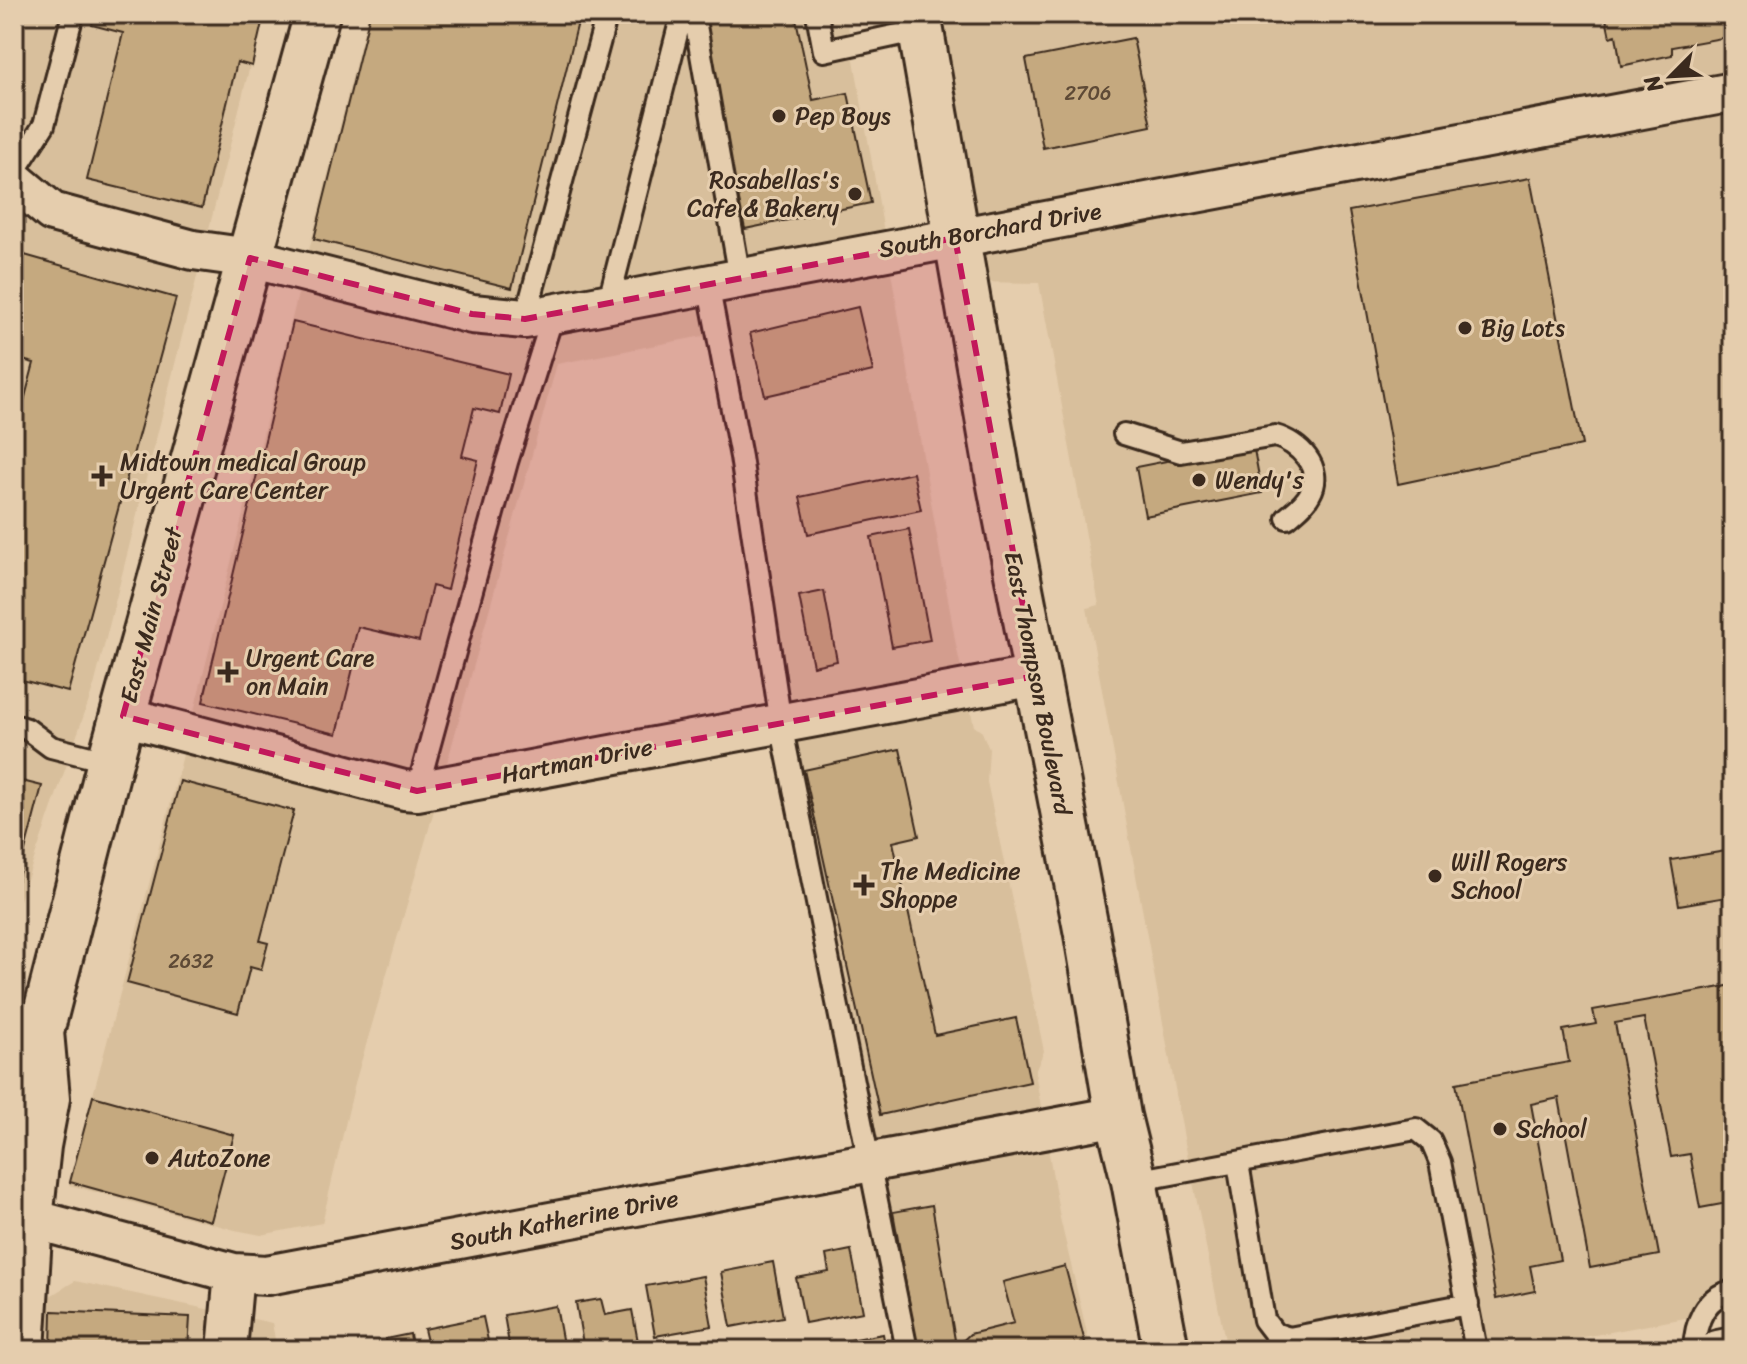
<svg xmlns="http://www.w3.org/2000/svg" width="1747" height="1364" font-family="Sriracha,sans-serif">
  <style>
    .built { fill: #d8bf9c }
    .building { fill: #c5a97f; stroke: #3b2a1e; stroke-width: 2 }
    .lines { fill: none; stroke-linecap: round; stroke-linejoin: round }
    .service-casing { stroke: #3b2a1e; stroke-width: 26 }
    .minor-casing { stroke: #3b2a1e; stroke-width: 44 }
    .secondary-casing { stroke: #3b2a1e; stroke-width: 50 }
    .primary-casing { stroke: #3b2a1e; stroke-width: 50 }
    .service { stroke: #e5cdad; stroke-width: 20 }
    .minor { stroke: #e5cdad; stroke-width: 38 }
    .secondary { stroke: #e5cdad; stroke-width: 44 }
    .primary { stroke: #e5cdad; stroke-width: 44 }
    .marked { fill: #c2185b; fill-opacity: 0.2; stroke: #c2185b; stroke-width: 6; stroke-dasharray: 16 10; stroke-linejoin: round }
    .poi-dot { fill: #3b2a1e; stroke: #e5cdad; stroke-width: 3 }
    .labels { text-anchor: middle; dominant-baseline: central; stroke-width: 6; stroke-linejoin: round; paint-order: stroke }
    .number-label { font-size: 20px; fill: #5e4a36 }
    .poi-label { font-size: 24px; fill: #3b2a1e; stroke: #e5cdad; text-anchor: start }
    .street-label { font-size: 24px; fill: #3b2a1e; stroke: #e5cdad }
  </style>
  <rect width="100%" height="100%" fill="#e5cdad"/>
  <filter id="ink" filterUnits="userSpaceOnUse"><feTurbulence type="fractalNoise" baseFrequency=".0125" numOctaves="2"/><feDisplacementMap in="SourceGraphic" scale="16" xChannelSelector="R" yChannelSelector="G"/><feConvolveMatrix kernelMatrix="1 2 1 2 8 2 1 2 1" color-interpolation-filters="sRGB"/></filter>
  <g filter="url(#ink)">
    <path class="built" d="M14,14H263L94,686L14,917Z
      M368,14H846L956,645L974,726L982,732L989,749L987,782L1044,1051L1035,1072L1060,1218L1091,1350H917L802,770L744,407L703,336L557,364L428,832L355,1083L322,1223L261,1235L235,1230L69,1185L177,779Z
      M918,14H1733V1309L1515,1350H1227L1185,1143L1087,608L1099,605L1039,283L963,282Z
      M75,1281L272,1323L277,1350H14V1318Z"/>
    <path class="building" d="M94,14H264L252,66L237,62L202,208L87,180L123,33L92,25Z
      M370,14H580L512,288L314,239Z
      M700,14H795L813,100L848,93L871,203L745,229Z
      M1605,14H1733V36L1672,47V55L1621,66L1616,35L1610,37Z
      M1133,38L1151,126L1043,148L1026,59Z
      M1530,178L1582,445L1398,484L1349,211Z
      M14,252L176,298L68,692L14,678V439L34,363L14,358Z
      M858,307L873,371L765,396L750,333Z
      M293,322L509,374L500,414L474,408L462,456L478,460L447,590L432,586L419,641L358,627L350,659L355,660L337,734L203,702Z
      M1253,444L1262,493L1145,516L1136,467Z
      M913,473L921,510L808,534L800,497Z
      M909,529L930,640L892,647L871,537Z
      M824,591L837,661L813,666L799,596Z
      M900,749L919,836L893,842L935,1035L1016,1018L1030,1082L880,1115L804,770Z
      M14,779L42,786L14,893Z
      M180,781L294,811L260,941L268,943L261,970L250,967L238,1013L127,983Z
      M1732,850L1733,896L1679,905L1671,860Z
      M1733,985V1202L1700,1208L1690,1154L1671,1157L1644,1018L1615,1023L1659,1255L1590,1268L1559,1098L1531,1104L1560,1260L1530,1266L1535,1291L1496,1299L1456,1083L1569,1062L1563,1030L1596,1024L1593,1010Z
      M93,1096L234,1135L211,1221L70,1182Z
      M932,1205L955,1340L917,1346L893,1212Z
      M851,1250L863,1312L805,1323L796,1278L829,1272L826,1255Z
      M773,1262L783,1317L731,1327L721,1272Z
      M1065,1266L1087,1350H953L970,1334L1014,1323L1003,1282Z
      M703,1276L712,1326L655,1336L646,1286Z
      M601,1299L605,1315L632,1310L639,1347L621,1350H584L576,1303Z
      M556,1306L564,1350H510L504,1315Z
      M52,1311L190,1317L188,1350H51Z
      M483,1317L490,1350H429L424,1329Z
      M410,1334L413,1350H387L385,1339Z
      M883,1334L886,1350H846L844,1341Z
      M798,1341L800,1350H772L771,1346Z"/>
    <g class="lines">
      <defs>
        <path id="service" d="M694,14L740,278
          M817,14L824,51L921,30
          M14,172L44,125L73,14
          M708,284L741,457L781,724L907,1350
          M608,304L682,14
          M525,319L607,14
          M1124,434L1181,452L1275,436C1298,442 1325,468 1310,494C1305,504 1295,511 1287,518
          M14,725L27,729L51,747L110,762
          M417,791L507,462L553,315
          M1238,1163L1264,1320L1274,1333L1289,1338L1468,1304
          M1134,1181L1416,1129L1431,1141L1440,1162L1476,1350
          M1694,1350C1695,1324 1704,1296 1733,1291"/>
        <path id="minor" d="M14,180L52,212L193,250L250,258L472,314L525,319L1733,92
          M123,716L404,790L417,791L1036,676
          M14,1214L234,1273L267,1275L1118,1116
          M227,1350L234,1273
          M1718,1350L1733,1347"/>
        <path id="secondary" d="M14,1076L41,1032L110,762L317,14
          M22,1350L30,1219L38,1146L47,1098L41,1032"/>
        <path id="primary" d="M918,14L998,475L1087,934L1118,1116L1134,1181L1166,1350"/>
      </defs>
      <use href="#service" class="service-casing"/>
      <use href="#minor" class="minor-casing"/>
      <use href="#secondary" class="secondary-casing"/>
      <use href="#primary" class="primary-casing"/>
      <use href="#service" class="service"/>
      <use href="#minor" class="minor"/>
      <use href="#secondary" class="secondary"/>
      <use href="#primary" class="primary"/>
    </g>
  </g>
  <path class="marked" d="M955,238L1036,676L417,791L123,716L250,258L472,314L525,319Z"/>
  <g class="poi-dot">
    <circle cx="779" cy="116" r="8"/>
    <circle cx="855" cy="194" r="8"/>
    <circle cx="1465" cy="328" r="8"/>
    <path d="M98 464h8v8h8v8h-8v8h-8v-8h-8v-8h8z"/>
    <circle cx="1199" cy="480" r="8"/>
    <path d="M224 660h8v8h8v8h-8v8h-8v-8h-8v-8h8z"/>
    <circle cx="1435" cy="876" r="8"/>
    <path d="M860 873h8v8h8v8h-8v8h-8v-8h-8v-8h8z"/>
    <circle cx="1500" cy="1129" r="8"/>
    <circle cx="152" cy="1158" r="8"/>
  </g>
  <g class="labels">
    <g class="number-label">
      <text x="1088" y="93">2706</text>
      <text x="191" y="961">2632</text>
    </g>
    <g class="poi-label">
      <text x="795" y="116">Pep Boys</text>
      <text x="839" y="180" text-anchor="end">Rosabellas's<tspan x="839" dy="28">Cafe &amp; Bakery</tspan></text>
      <text x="1481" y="328">Big Lots</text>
      <text x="120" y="462">Midtown medical Group<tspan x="120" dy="28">Urgent Care Center</tspan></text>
      <text x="1215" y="480">Wendy's</text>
      <text x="246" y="658">Urgent Care<tspan x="246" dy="28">on Main</tspan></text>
      <text x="1451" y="862">Will Rogers<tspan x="1451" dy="28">School</tspan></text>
      <text x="880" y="871">The Medicine<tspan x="880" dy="28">Shoppe</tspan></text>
      <text x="1516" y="1129">School</text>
      <text x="168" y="1158">AutoZone</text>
    </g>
    <g class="street-label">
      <text transform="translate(990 230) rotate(-10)">South Borchard Drive</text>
      <text transform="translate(151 615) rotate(-75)">East Main Street</text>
      <text transform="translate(1038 683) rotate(79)">East Thompson Boulevard</text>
      <text transform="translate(577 761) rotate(-11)">Hartman Drive</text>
      <text transform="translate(564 1220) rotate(-11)">South Katherine Drive</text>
    </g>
  </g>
  <rect width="1747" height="1364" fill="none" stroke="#e5cdad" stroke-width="48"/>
  <rect x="24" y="24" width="1699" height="1316" fill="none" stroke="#3b2a1e" stroke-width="3" filter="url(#ink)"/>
  <g transform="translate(1671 76) rotate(246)" stroke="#e5cdad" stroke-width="6" paint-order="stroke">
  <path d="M0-6L14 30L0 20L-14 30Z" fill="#3b2a1e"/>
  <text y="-12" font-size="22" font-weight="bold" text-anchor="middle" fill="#3b2a1e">N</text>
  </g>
</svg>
